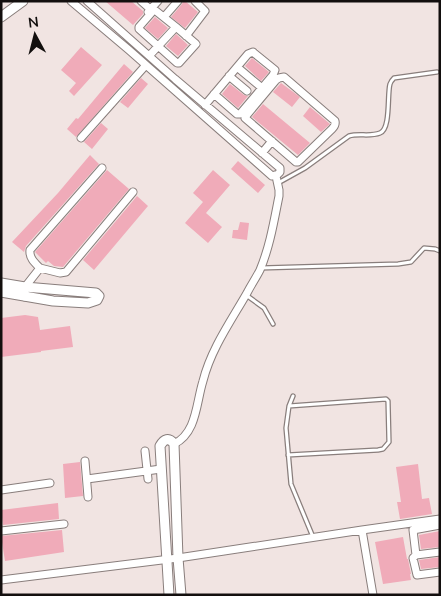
<svg xmlns="http://www.w3.org/2000/svg" width="441" height="596" font-family="Mulish,sans-serif">
  <style>
    .building { fill: #f0abb9 }
    .lines { fill: none; stroke-linecap: round; stroke-linejoin: round }
    .service-casing { stroke: #897e7c; stroke-width: 5.5 }
    .minor-casing { stroke: #897e7c; stroke-width: 9 }
    .tertiary-casing { stroke: #897e7c; stroke-width: 11 }
    .service { stroke: #fff; stroke-width: 3 }
    .minor { stroke: #fff; stroke-width: 7 }
    .tertiary { stroke: #fff; stroke-width: 9 }
  </style>
  <rect width="100%" height="100%" fill="#f1e4e2"/>
  <path class="building" d="M105,1H131L143,11V14L133,25Z
    M183,1H185L198,12L185,28L171,17L182,4Z
    M155,17L168,28L158,39L145,28Z
    M176,34L188,45L178,56L166,46Z
    M81,47L102,65L74,96L69,91L76,83L61,70Z
    M252,58L269,72L261,81L245,66Z
    M124,64L133,72L76,137L67,129L76,118L78,119Z
    M141,78L148,84L128,108L120,102Z
    M281,83L300,97L292,107L273,92Z
    M230,84L244,95L248,96L238,108L222,94Z
    M263,104L310,143L298,155L252,117Z
    M310,107L330,124L321,132L303,116Z
    M101,123L108,129L92,149L84,142Z
    M90,155L99,164L26,246L24,252L12,242L58,193Z
    M238,161L265,185L258,193L231,169Z
    M107,170L129,189L63,267L54,266L48,261L46,263L35,252Z
    M213,170L230,185L206,213L222,227L208,243L185,223L203,202L193,193Z
    M137,196L148,206L94,270L83,260Z
    M240,222L249,223L247,240L232,238L233,230H238Z
    M25,315L38,317L40,330L70,326L73,347L41,351V352L1,357V318Z
    M80,462L83,496L65,498L63,464Z
    M418,464L422,499L429,498L432,514L400,519L397,502H401L396,467Z
    M58,503L59,519L3,525L1,510Z
    M62,530L64,552L5,561L1,536Z
    M440,531V547L421,549L419,535Z
    M403,537L407,559H408L411,574H410L411,580L383,584L375,542Z
    M440,557V567L421,569L419,560Z"/>
  <g class="lines">
    <defs>
      <path id="service" d="M278,183L305,168L349,136C359,133 370,137 380,133C391,129 387,94 390,84C391,81 392,80 394,78L437,72
        M261,268L398,264L411,262L424,248L435,249L440,251
        M246,295L264,308L273,324
        M293,396L289,406L286,428L291,484L313,537
        M288,455L378,450L383,449L389,442L388,401L386,399L289,406"/>
      <path id="minor" d="M71,1L129,50L272,176L278,174L280,172V168L175,79L87,1
        M141,1L150,9
        M148,12L158,1
        M164,17L178,1
        M186,36L205,11L195,1
        M149,56L176,27L156,11H153L139,27V29L177,63H179L196,44L176,27
        M237,67L262,88
        M229,76L247,91
        M284,77L335,121C336,125 334,127 332,129L298,162H296L245,118L246,116L276,80L279,78Z
        M205,105L248,54L253,52L254,53L275,70L273,75L240,114H237L214,94
        M81,138L146,65
        M262,153L272,141
        M40,268C35,263 29,258 30,250L102,168
        M25,297V287L40,268L60,273L66,272L133,192
        M174,444C197,433 196,403 203,381C211,349 231,321 247,293C251,285 256,278 260,270C270,246 274,221 279,196V190L276,176
        M145,451L148,479
        M85,461L88,497
        M87,479L161,469
        M1,490L50,483
        M362,530L440,519
        M1,531L64,524
        M440,552L416,555L413,558L417,575L440,572
        M416,555L413,530L440,525
        M1,580L178,558L362,530L373,595"/>
      <path id="tertiary" d="M1,17L23,1
        M1,283L25,287L96,293L99,296L97,300L88,303L53,301L1,292
        M169,595L160,446C164,439 169,437 174,444L178,558L181,595"/>
    </defs>
    <use href="#service" class="service-casing"/>
    <use href="#minor" class="minor-casing"/>
    <use href="#tertiary" class="tertiary-casing"/>
    <use href="#service" class="service"/>
    <use href="#minor" class="minor"/>
    <use href="#tertiary" class="tertiary"/>
  </g>
  <rect width="441" height="596" fill="none" stroke="#130f0e" stroke-width="5"/>
  <g transform="translate(35 35) rotate(353)" stroke="#f1e4e2" stroke-width="4" paint-order="stroke">
  <path d="M0-4L9 19L0 12L-9 19Z" fill="#130f0e"/>
  <text y="-8" font-size="14" font-weight="bold" text-anchor="middle" fill="#130f0e">N</text>
  </g>
</svg>
